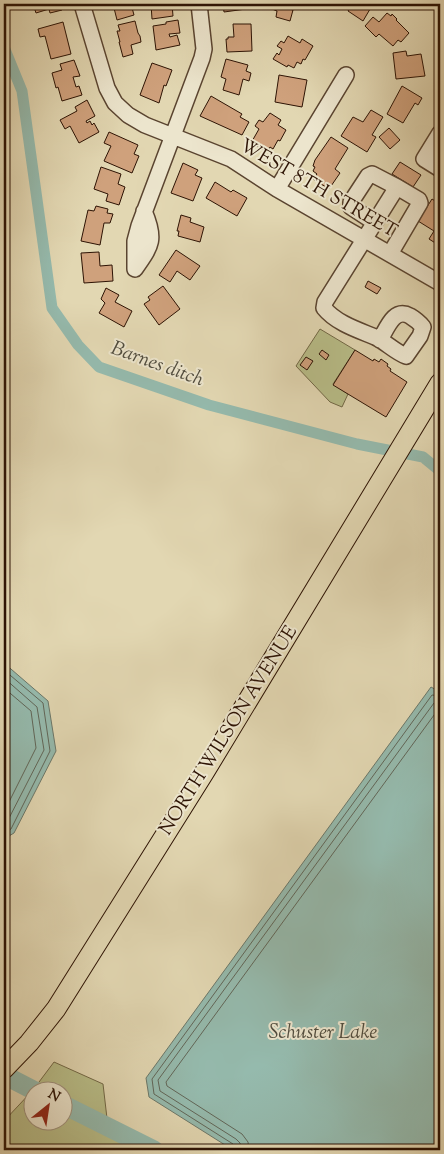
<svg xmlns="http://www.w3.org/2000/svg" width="444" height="1154" font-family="'Sorts Mill Goudy',serif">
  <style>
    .green { fill: #b8bd88; stroke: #726846; fill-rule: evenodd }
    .water { fill: #95baad; stroke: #6b7769 }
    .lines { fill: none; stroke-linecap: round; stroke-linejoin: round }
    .shore { stroke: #616658; stroke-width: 1 }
    .canal { stroke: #95baad; stroke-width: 11 }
    .river { stroke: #95baad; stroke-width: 19 }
    .building { fill: #cfa17c; stroke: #2d1304 }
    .minor-casing { stroke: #5a4430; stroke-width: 18 }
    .major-casing { stroke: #2d1304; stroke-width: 21 }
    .minor { stroke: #ece5cd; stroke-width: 15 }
    .major { stroke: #e2d7b2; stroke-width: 19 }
    .labels { text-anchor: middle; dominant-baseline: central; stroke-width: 4; stroke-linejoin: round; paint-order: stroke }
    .street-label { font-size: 19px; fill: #2d1304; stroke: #ece5cd }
    .water-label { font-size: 20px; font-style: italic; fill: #514d3f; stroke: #ece5cd }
  </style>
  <rect width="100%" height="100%" fill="#e2d7b2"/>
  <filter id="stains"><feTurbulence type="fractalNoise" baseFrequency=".004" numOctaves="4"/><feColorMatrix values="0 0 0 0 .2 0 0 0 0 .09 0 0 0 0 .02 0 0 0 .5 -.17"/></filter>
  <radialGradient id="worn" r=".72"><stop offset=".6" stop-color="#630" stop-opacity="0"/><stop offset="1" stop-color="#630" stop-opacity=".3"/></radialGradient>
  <path class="green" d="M320,329L355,350L333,384L348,394L342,407L330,402L296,366Z
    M54,1062L103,1084L108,1127L158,1150H4V1121L33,1090ZM32,1092H62V1122H32Z"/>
  <path class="water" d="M4,663L48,701L56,751L14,833L4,839Z
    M431,687L440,692V1150H233L149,1097L146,1078Z"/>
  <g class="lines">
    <path class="shore" d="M4,670L43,703L50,751L11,829L4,833
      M4,678L37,707L44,750L6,824L4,826
      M4,688L31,711L36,748L4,812
      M235,1150L233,1144L154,1094L152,1079L432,695L440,696
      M242,1150L240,1143L236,1139L160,1091L158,1080L434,703L440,702
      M249,1150L248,1142L242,1134L167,1086L166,1082L437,711L440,709"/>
    <path class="canal" d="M4,47L22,91L52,308L78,345L99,367L209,405L357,444L423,457L440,471"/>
    <path class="river" d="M4,1075L37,1092
      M62,1104L154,1150"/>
  </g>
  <path class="building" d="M33,4H61L62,10L50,13L49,9L36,13Z
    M113,4H131L134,15L117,20Z
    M151,4H172L173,16L152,19Z
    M223,4H246V9L224,12Z
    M268,4H287L286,8L293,10L290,21L276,17L277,11L267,7Z
    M347,4H373L363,21L348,11L351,6Z
    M387,13L391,16L392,14L397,19L396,20L409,33L401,42L398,40L393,46L379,34L376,37L365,26L373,17L379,22Z
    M178,20L180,33L169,34L170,37L177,35L180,45L156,50L153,26L166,24V22Z
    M135,21L138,33L140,36L141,42L131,45L133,54L123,57L119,42H120L117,31H120L118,25Z
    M63,22L71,54L51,59L45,36L40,37L38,29Z
    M233,24H251L252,51L227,52L226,39H228V37H234Z
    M288,36L300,43L302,39L313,46L305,60L303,59L301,64L297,62L294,68L288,65L287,67L273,59L277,53L279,55L282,49L277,46L281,41L284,43Z
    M406,51L407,56L421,54L425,76L396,79L393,53Z
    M226,59L248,65L246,71L251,73L249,81L243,79L239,95L223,90L226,79L221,77Z
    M74,60L80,76L73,77L76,87L79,86L82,95L62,101L58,87L56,88L52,73L62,70L60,64Z
    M152,63L172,70L166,86L164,85L159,103L140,95Z
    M279,75L307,80L302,107L275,102Z
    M402,86L422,98L418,105L415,103L403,123L387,114Z
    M211,96L242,114L240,117L249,122L242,135L200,116Z
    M87,100L95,116L86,121L87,123L90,121L92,125L94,123L99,132L79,143L70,126L65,129L60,120L77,111L75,107Z
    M371,110L383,117L372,135L376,137L367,152L341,136L353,117L363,122Z
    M270,113L281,120L278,125L286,130L280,141L278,140L273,149L270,147L267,152L251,143L259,129L255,126L259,120L263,122Z
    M389,128L400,140L390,149L379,137Z
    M109,132L138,145L134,154L139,156L132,173L104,161L111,146L104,143Z
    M331,137L348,148L335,169L340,173L329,189L313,179L317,174L313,171L315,167L313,166L315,160Z
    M400,162L421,175L413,187L392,174Z
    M183,163L198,170L195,175L202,178L193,201L171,193Z
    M101,167L121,174L118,184L125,187L119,205L106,201L108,194L94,189Z
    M215,182L231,192L233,190L247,198L237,216L206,198Z
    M432,199L440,204V246L429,239L434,231L418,221Z
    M96,206L108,209L107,213L113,214L110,223H104L100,245L81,241L88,210L94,211Z
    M181,215L191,218L190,222L204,227L200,242L178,236L179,231H177Z
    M176,250L200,266L190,280L177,271L170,282L159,275Z
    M99,252L100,266L112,265L113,281L84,283L81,253Z
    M368,281L381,288L377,294L365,287Z
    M163,286L180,309L159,325L144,304L150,300L148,297Z
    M106,288L119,295L115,302L132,311L124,327L99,313L105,303L101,299Z
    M322,350L329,355L326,360L319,354Z
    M355,350L373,361L374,359L379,362L381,359L388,364L387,366L391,369L390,371L407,382L386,417L333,385Z
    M306,357L313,361L307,370L300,365Z"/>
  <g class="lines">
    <defs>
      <path id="minor" d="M82,4L107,88L115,103L128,115L145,125L231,159L277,189L440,283
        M440,133L424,159L440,169
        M277,189L346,75
        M144,211C156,239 152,245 135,269V241L139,226L202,58L204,49L199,4
        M374,222L351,207V202L368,176L372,174L397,187L325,302L324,308C336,323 358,330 375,337C386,342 395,352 406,356L420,336L423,327C419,322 415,319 410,316C394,307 387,328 380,340
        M390,254L420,203L419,200L397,187"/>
      <path id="major" d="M4,1069L29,1043L56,1009L204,773L440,383"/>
    </defs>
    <use href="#minor" class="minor-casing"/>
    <use href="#major" class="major-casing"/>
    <use href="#minor" class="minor"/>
    <use href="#major" class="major"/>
  </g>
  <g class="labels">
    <g class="street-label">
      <text transform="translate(318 189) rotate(30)">WEST 8TH STREET</text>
      <text transform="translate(229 731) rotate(-58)">NORTH WILSON AVENUE</text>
    </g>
    <g class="water-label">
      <text transform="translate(157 365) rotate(20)">Barnes ditch</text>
      <text x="323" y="1033">Schuster Lake</text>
    </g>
  </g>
  <rect width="444" height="1154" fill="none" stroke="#e2d7b2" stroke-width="20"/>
  <rect x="5" y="5" width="434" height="1144" fill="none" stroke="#2d1304" stroke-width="2.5"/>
  <rect x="10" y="10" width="424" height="1134" fill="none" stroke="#2d1304"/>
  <g transform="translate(48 1106) rotate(30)"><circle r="24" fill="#ece5cd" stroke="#a0917d"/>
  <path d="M0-4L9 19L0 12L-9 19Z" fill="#8f2418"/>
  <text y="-8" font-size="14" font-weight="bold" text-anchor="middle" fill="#2d1304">N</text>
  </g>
  <rect width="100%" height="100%" filter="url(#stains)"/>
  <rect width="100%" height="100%" fill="url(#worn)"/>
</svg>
